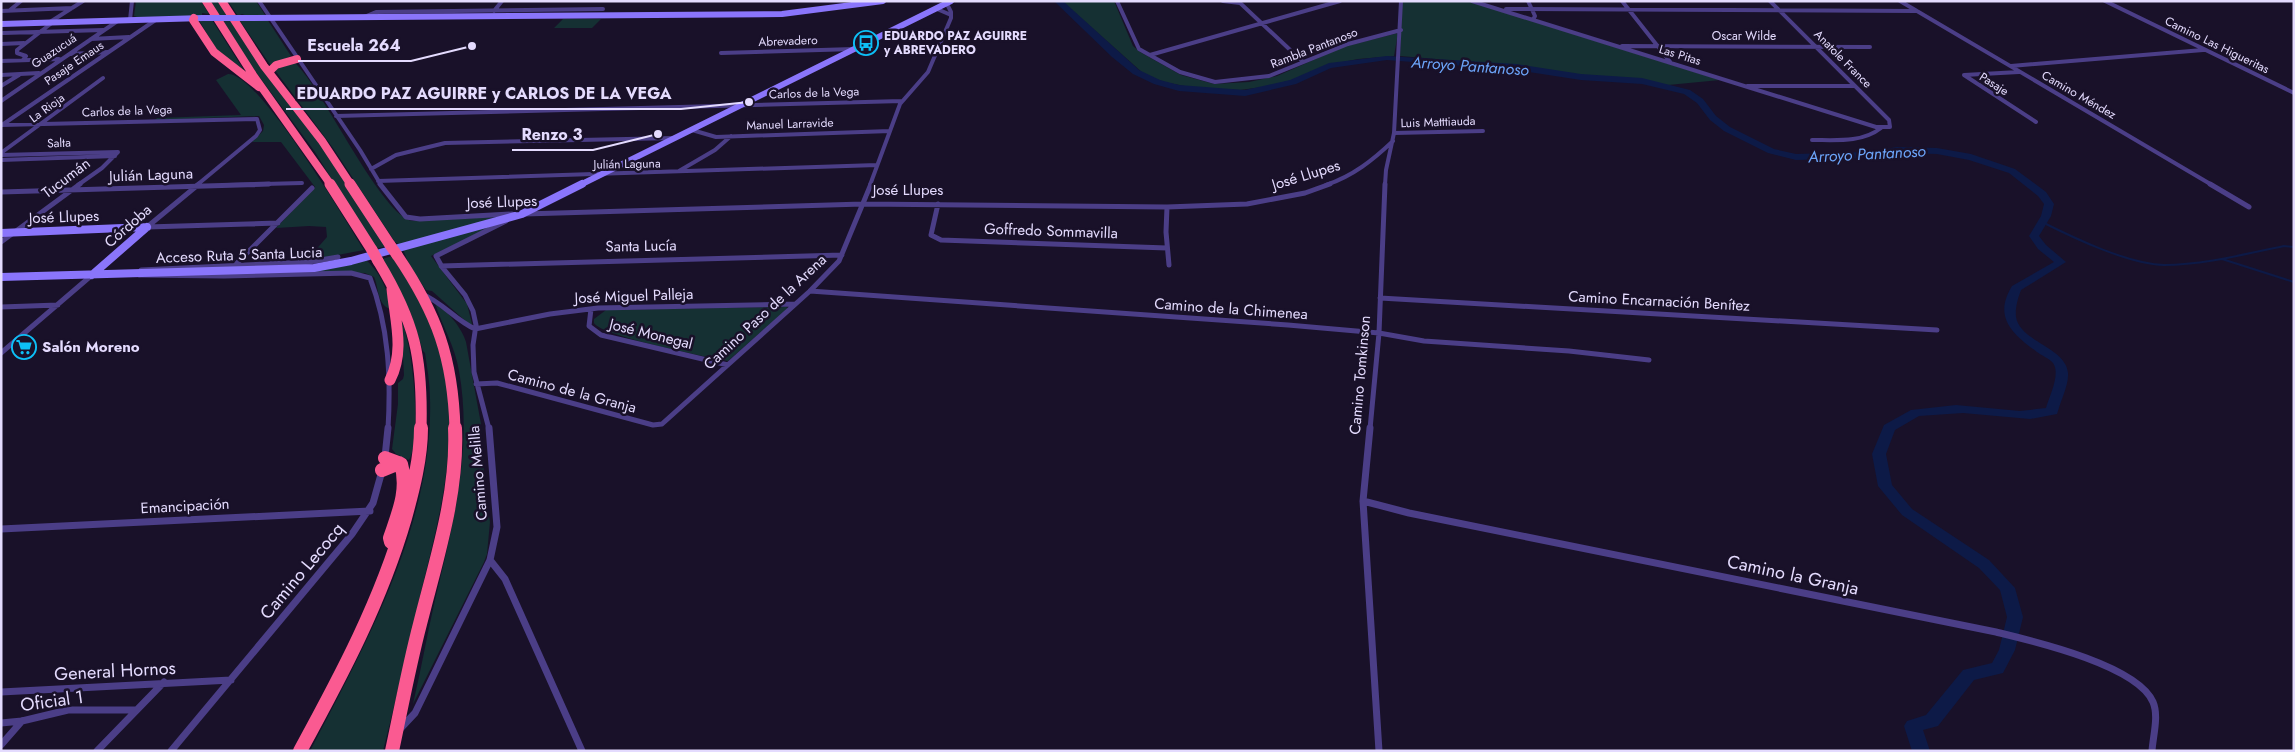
<svg xmlns="http://www.w3.org/2000/svg" width="2295" height="752" font-family="Jost,sans-serif">
  <style>
    .green { fill: #153033 }
    .lines { fill: none; stroke-linecap: round; stroke-linejoin: round }
    .stream { stroke: #0d1a47; stroke-width: 2 }
    .river { fill: #0d1a47; fill-rule: evenodd }
    .street-far2 { stroke: #4b3e87; stroke-width: 4 }
    .street-far1 { stroke: #4b3e87; stroke-width: 5 }
    .street { stroke: #4b3e87; stroke-width: 7 }
    .secondary-far1 { stroke: #8a75fb; stroke-width: 6 }
    .secondary { stroke: #8a75fb; stroke-width: 8 }
    .highway-far2 { stroke: #fa5a91; stroke-width: 8 }
    .highway-far1 { stroke: #fa5a91; stroke-width: 11 }
    .highway { stroke: #fa5a91; stroke-width: 14 }
    .secondary-bridge { stroke: #8a75fb; stroke-width: 6 }
    .highway-bridge { stroke: #fa5a91; stroke-width: 11 }
    .labels { text-anchor: middle; dominant-baseline: central; stroke-width: 5; stroke-linejoin: round; paint-order: stroke }
    .far-poi-label { font-size: 12px; font-weight: bold; fill: #e4dbfe; stroke: #191129; text-anchor: start }
    .far-street-label { font-size: 12px; fill: #e4dbfe; stroke: #191129 }
    .street-label { font-size: 15px; fill: #e4dbfe; stroke: #191129 }
    .poi-label { font-size: 15px; font-weight: bold; fill: #e4dbfe; stroke: #191129; text-anchor: start }
    .water-label { font-size: 16px; font-style: italic; fill: #6ca5fa; stroke: #191129 }
    .near-street-label { font-size: 18px; fill: #e4dbfe; stroke: #191129 }
    .leader { fill: none; stroke: #e4dbfe; stroke-width: 2 }
    .callout-dot { fill: #e4dbfe; stroke: #191129; stroke-width: 2 }
    .callout-label { font-size: 16px; text-anchor: middle; font-weight: bold; fill: #e4dbfe; stroke: #191129; stroke-width: 5; stroke-linejoin: round; paint-order: stroke }
  </style>
  <rect width="100%" height="100%" fill="#191129"/>
  <path class="green" d="M136,1H201L209,14L202,13V16L137,17L134,16Z
    M210,1H219L323,148L386,246L375,249L315,152L250,64Z
    M228,1H256L265,15L247,16L242,14L238,16Z
    M1062,1H1114L1133,46L1140,52L1181,75L1214,84L1249,82L1277,76L1343,47L1398,33L1394,56L1358,59L1333,64L1295,79L1270,86L1240,90L1195,88L1164,82L1144,74Z
    M1402,1H1468L1720,80L1668,85L1579,76L1521,66L1400,56Z
    M267,19L291,56L271,66L240,21Z
    M563,19H601L592,28H554Z
    M199,20H212L247,75L217,51Z
    M295,63C322,87 383,219 413,221L497,217L402,246L395,242L333,148L274,69Z
    M228,74C259,73 345,220 364,250L306,261L327,237L326,227L309,226L276,228L315,187L281,142H252L263,131L264,125L259,116L155,120L157,118L241,115L216,80Z
    M497,224L431,256L467,304L472,324L470,325L432,291L426,290L409,265L403,249Z
    M392,256C414,290 434,324 443,365C460,443 439,520 420,596C408,648 396,699 383,751H310C366,644 434,522 430,398C430,383 427,368 425,353L423,351L410,311L382,259Z
    M365,259C379,271 389,290 390,309C377,304 379,288 374,277L365,273L274,272Z
    M435,303C447,310 462,328 466,342L481,424L485,491L490,522L487,554L484,562L413,704C421,670 427,635 435,600C453,525 473,448 459,371C455,346 442,326 435,303Z
    M786,307L788,308L728,361C707,357 601,336 594,323V319L606,310Z
    M401,320C413,344 422,438 409,460L396,454L392,449L398,404V383L403,379L404,375Z"/>
  <g class="lines">
    <path class="stream" d="M2042,222C2074,238 2128,264 2164,265C2204,265 2245,254 2284,246L2294,247
      M2222,259L2294,282"/>
    <path class="river" d="M1054,1H1063L1139,70L1160,80L1179,85L1245,90L1290,80L1329,63L1387,56L1516,64L1581,74L1642,78L1690,90L1703,99L1716,116L1730,127L1774,149L1796,154L1868,152L1897,147L1937,148L1971,154L2015,169L2046,192L2054,204L2051,216L2039,236L2046,245L2066,262L2021,290C2018,298 2015,308 2016,317C2020,342 2066,347 2068,373C2069,384 2061,400 2058,411L2057,414L2030,419L1963,413L1919,416L1895,430L1886,454L1892,485L1912,509L1989,560L2015,588L2023,617L2015,650L2003,673L1974,680L1938,726L1923,730L1930,751H1912L1904,726L1907,721L1926,715L1963,670L1992,663L1999,650L2007,617L2000,590L1979,568L1902,515L1878,486L1872,454L1884,425L1911,410L1956,405L2020,411L2046,408C2049,397 2061,374 2053,363C2050,359 2041,355 2037,352C2012,334 1993,317 2012,286L2054,262L2038,249L2029,236L2041,216L2044,204L2038,196L2009,173L1969,160L1937,154L1897,153L1868,158L1796,160L1768,153L1724,131L1710,120L1697,103L1684,94L1642,84L1581,80L1516,70L1387,60L1331,68L1296,84L1245,96L1179,91L1154,84L1133,74L1112,57Z"/>
    <path class="street-far2" d="M259,1L360,150L381,185
      M1117,1L1139,49L1180,72L1215,82L1269,76L1348,44L1401,30
      M1223,1L1240,3
      M1238,1L1303,62
      M1472,1L1876,127H1890L1889,120L1770,1
      M1528,1L1535,16L1533,20
      M1622,1L1671,63
      M1900,1L2212,185
      M2105,1L2294,93
      M937,9L951,15
      M1506,9L1917,11
      M10,10L21,1
      M1,11L72,8
      M494,11L502,1
      M364,17L376,12L603,9
      M130,20L132,1
      M50,22L83,1
      M3,33L103,30
      M91,39L129,37
      M1,44L24,43
      M1622,46L1870,47
      M721,53L854,49
      M70,54L108,52
      M1150,55L1340,1
      M23,60L26,56L17,53V50L53,22
      M1,61L59,59
      M2011,66L2203,50
      M2019,72L1964,75L2036,122
      M1,75L39,73
      M1,86L19,75
      M1748,86H1854
      M1,101L119,20
      M336,116L902,101
      M1,125L257,119L260,130L256,136L197,185
      M2,125L157,19
      M692,130L716,137L890,131
      M1394,133L1483,131
      M1812,140C1835,140 1862,143 1881,128
      M1,153L103,78
      M1,155L118,152L102,168L78,185
      M1,160L115,156
      M371,169L396,155L445,143L674,138
      M679,171L715,150L731,136
      M378,181L877,165
      M227,185L302,183
      M870,185L900,104L928,72L951,18V12L947,4
      M1326,185C1353,176 1373,160 1393,141
      M1385,185L1386,170L1394,133L1401,1"/>
    <path class="street-far1" d="M380,184L406,217L420,219L512,214
      M2210,184L2249,207
      M1,192L269,184
      M938,204L931,235L941,240L1167,248
      M1167,207L1166,232L1169,265
      M524,214L863,204L1167,207L1247,204L1305,193L1330,184
      M147,227L199,184
      M147,227L278,223
      M1,242L80,184
      M236,264L312,188
      M441,266L842,255
      M141,270L309,262L338,257
      M139,275L224,276L351,273L370,278C389,327 391,378 388,429
      M810,291L1288,325L1379,333L1424,341L1569,351L1649,360
      M422,294C442,302 455,320 475,329
      M1380,298L1937,330
      M1,307L58,305
      M591,309L589,326L601,335L728,365
      M475,329L550,314L598,308L795,304
      M1,353L92,275
      M476,384L497,383L653,425L662,424L810,291L839,261L871,184
      M489,429L474,372L473,345L476,325L473,311L465,295L442,267L436,256L506,221
      M1370,429L1379,333L1385,184"/>
    <path class="street" d="M1370,428L1363,501L1379,751
      M385,457L388,428
      M1363,501L1409,513L1996,632C2033,641 2137,665 2153,702C2159,716 2153,736 2152,751
      M1,529L370,511
      M490,560L505,579L582,751
      M1,692L231,680
      M1,723L22,721L68,710H136
      M400,729L415,713L490,560L497,527L489,428
      M1,745L22,721
      M97,751L164,682
      M171,751L352,534L373,503L382,471"/>
    <path class="secondary-far1" d="M247,18L782,14L883,1
      M1,24L203,18
      M580,185L951,1"/>
    <path class="secondary" d="M1,233L147,227
      M92,275L147,227
      M1,277L314,268L351,261L522,214L582,184"/>
    <path class="highway-far2" d="M206,1L253,75L331,185
      M222,1L264,66L322,141L351,185
      M194,18L193,20L214,52L259,87
      M269,72L276,65L297,59"/>
    <path class="highway-far1" d="M330,184L372,250
      M350,184L390,245
      M397,255C437,314 453,358 455,429
      M378,261C415,322 423,358 421,429
      M390,380C405,351 395,320 392,289"/>
    <path class="highway" d="M385,458L401,464C409,490 398,514 390,538L391,542
      M382,470L399,463
      M300,751C341,676 381,601 405,518C413,489 421,458 421,428
      M392,751C401,709 409,666 420,624C436,560 458,494 455,428"/>
    <path class="secondary-bridge" d="M203,18H247"/>
    <path class="highway-bridge" d="M390,245L397,255
      M372,250L378,261"/>
  </g>
  <defs>
    <symbol id="bus-ring" viewBox="-11 -11 22 22"><circle r="9.5" fill="#191129" stroke="#0dc0f7" stroke-width="1.5"/><path d="M-5-6H5V4H4V6H2V4H-2V6H-4V4H-5ZM-3.5-4V0h7V-4ZM-3.5 1.2v1.5H-2V1.2ZM2 1.2v1.5H3.5V1.2Z" fill="#0dc0f7"/></symbol>
    <symbol id="supermarket-ring" viewBox="-11 -11 22 22"><circle r="9.5" fill="#191129" stroke="#0dc0f7" stroke-width="1.5"/><path d="M-6-5.5h2.5l.6 2H6L4.5 2H-2.5L-4.4-4H-6ZM-1.5 3.2a1.3 1.3 0 1 0 .1 0ZM3 3.2a1.3 1.3 0 1 0 .1 0Z" fill="#0dc0f7"/></symbol>
  </defs>
  <g fill-rule="evenodd">
    <use href="#bus-ring" x="852" y="29" width="28" height="28"/>
    <use href="#supermarket-ring" x="10" y="333" width="28" height="28"/>
  </g>
  <g class="labels">
    <g class="far-poi-label">
      <text x="884" y="36">EDUARDO PAZ AGUIRRE<tspan x="884" dy="14">y ABREVADERO</tspan></text>
    </g>
    <g class="far-street-label">
      <text x="1744" y="36">Oscar Wilde</text>
      <text transform="translate(788 41) rotate(-2)">Abrevadero</text>
      <text transform="translate(2217 45) rotate(26)">Camino Las Higueritas</text>
      <text transform="translate(1314 48) rotate(-21)">Rambla Pantanoso</text>
      <text transform="translate(54 51) rotate(-34)">Guazucuá</text>
      <text transform="translate(1680 55) rotate(17)">Las Pitas</text>
      <text transform="translate(1843 59) rotate(45)">Anatole France</text>
      <text transform="translate(74 63) rotate(-34)">Pasaje Emaus</text>
      <text transform="translate(1994 84) rotate(32)">Pasaje</text>
      <text transform="translate(814 93) rotate(-2)">Carlos de la Vega</text>
      <text transform="translate(2079 95) rotate(30)">Camino Méndez</text>
      <text transform="translate(47 108) rotate(-36)">La Rioja</text>
      <text transform="translate(127 111) rotate(-2)">Carlos de la Vega</text>
      <text transform="translate(1438 122) rotate(-2)">Luis Matttiauda</text>
      <text transform="translate(790 124) rotate(-2)">Manuel Larravide</text>
      <text transform="translate(59 143) rotate(-2)">Salta</text>
      <text transform="translate(627 164) rotate(-1)">Julián Laguna</text>
    </g>
    <g class="street-label">
      <text transform="translate(151 175) rotate(-2)">Julián Laguna</text>
      <text transform="translate(1306 175) rotate(-17)">José Llupes</text>
      <text transform="translate(66 178) rotate(-37)">Tucumán</text>
      <text x="908" y="190">José Llupes</text>
      <text transform="translate(502 202) rotate(-2)">José Llupes</text>
      <text transform="translate(64 217) rotate(-2)">José Llupes</text>
      <text transform="translate(128 226) rotate(-41)">Córdoba</text>
      <text transform="translate(1051 231) rotate(2)">Goffredo Sommavilla</text>
      <text transform="translate(641 246) rotate(-1)">Santa Lucía</text>
      <text transform="translate(239 255) rotate(-2)">Acceso Ruta 5 Santa Lucia</text>
      <text transform="translate(634 296) rotate(-2)">José Miguel Palleja</text>
      <text transform="translate(1659 301) rotate(3)">Camino Encarnación Benítez</text>
      <text transform="translate(1231 309) rotate(4)">Camino de la Chimenea</text>
      <text transform="translate(765 312) rotate(-43)">Camino Paso de la Arena</text>
      <text transform="translate(651 334) rotate(14)">José Monegal</text>
      <text transform="translate(1360 375) rotate(-85)">Camino Tomkinson</text>
      <text transform="translate(572 391) rotate(15)">Camino de la Granja</text>
      <text transform="translate(478 473) rotate(-95)">Camino Melilla</text>
      <text transform="translate(185 506) rotate(-3)">Emancipación</text>
    </g>
    <g class="poi-label">
      <text x="42" y="347">Salón Moreno</text>
    </g>
    <g class="water-label">
      <text transform="translate(1470 66) rotate(4)">Arroyo Pantanoso</text>
      <text transform="translate(1867 154) rotate(-3)">Arroyo Pantanoso</text>
    </g>
    <g class="near-street-label">
      <text transform="translate(302 571) rotate(-50)">Camino Lecocq</text>
      <text transform="translate(1793 575) rotate(12)">Camino la Granja</text>
      <text transform="translate(115 671) rotate(-3)">General Hornos</text>
      <text transform="translate(52 701) rotate(-8)">Oficial 1</text>
    </g>
  </g>
  <path class="leader" d="M472 46L411 61H298M749 102L681 109H286M658 134L593 150H512"/>
  <g class="callout-dot">
    <circle cx="472" cy="46" r="5"/>
    <circle cx="749" cy="102" r="5"/>
    <circle cx="658" cy="134" r="5"/>
  </g>
  <g class="callout-label">
    <text x="354" y="51">Escuela 264</text>
    <text x="484" y="99">EDUARDO PAZ AGUIRRE y CARLOS DE LA VEGA</text>
    <text x="552" y="140">Renzo 3</text>
  </g>
  <rect width="2295" height="752" fill="none" stroke="#e4dbfe" stroke-width="5"/>
</svg>
